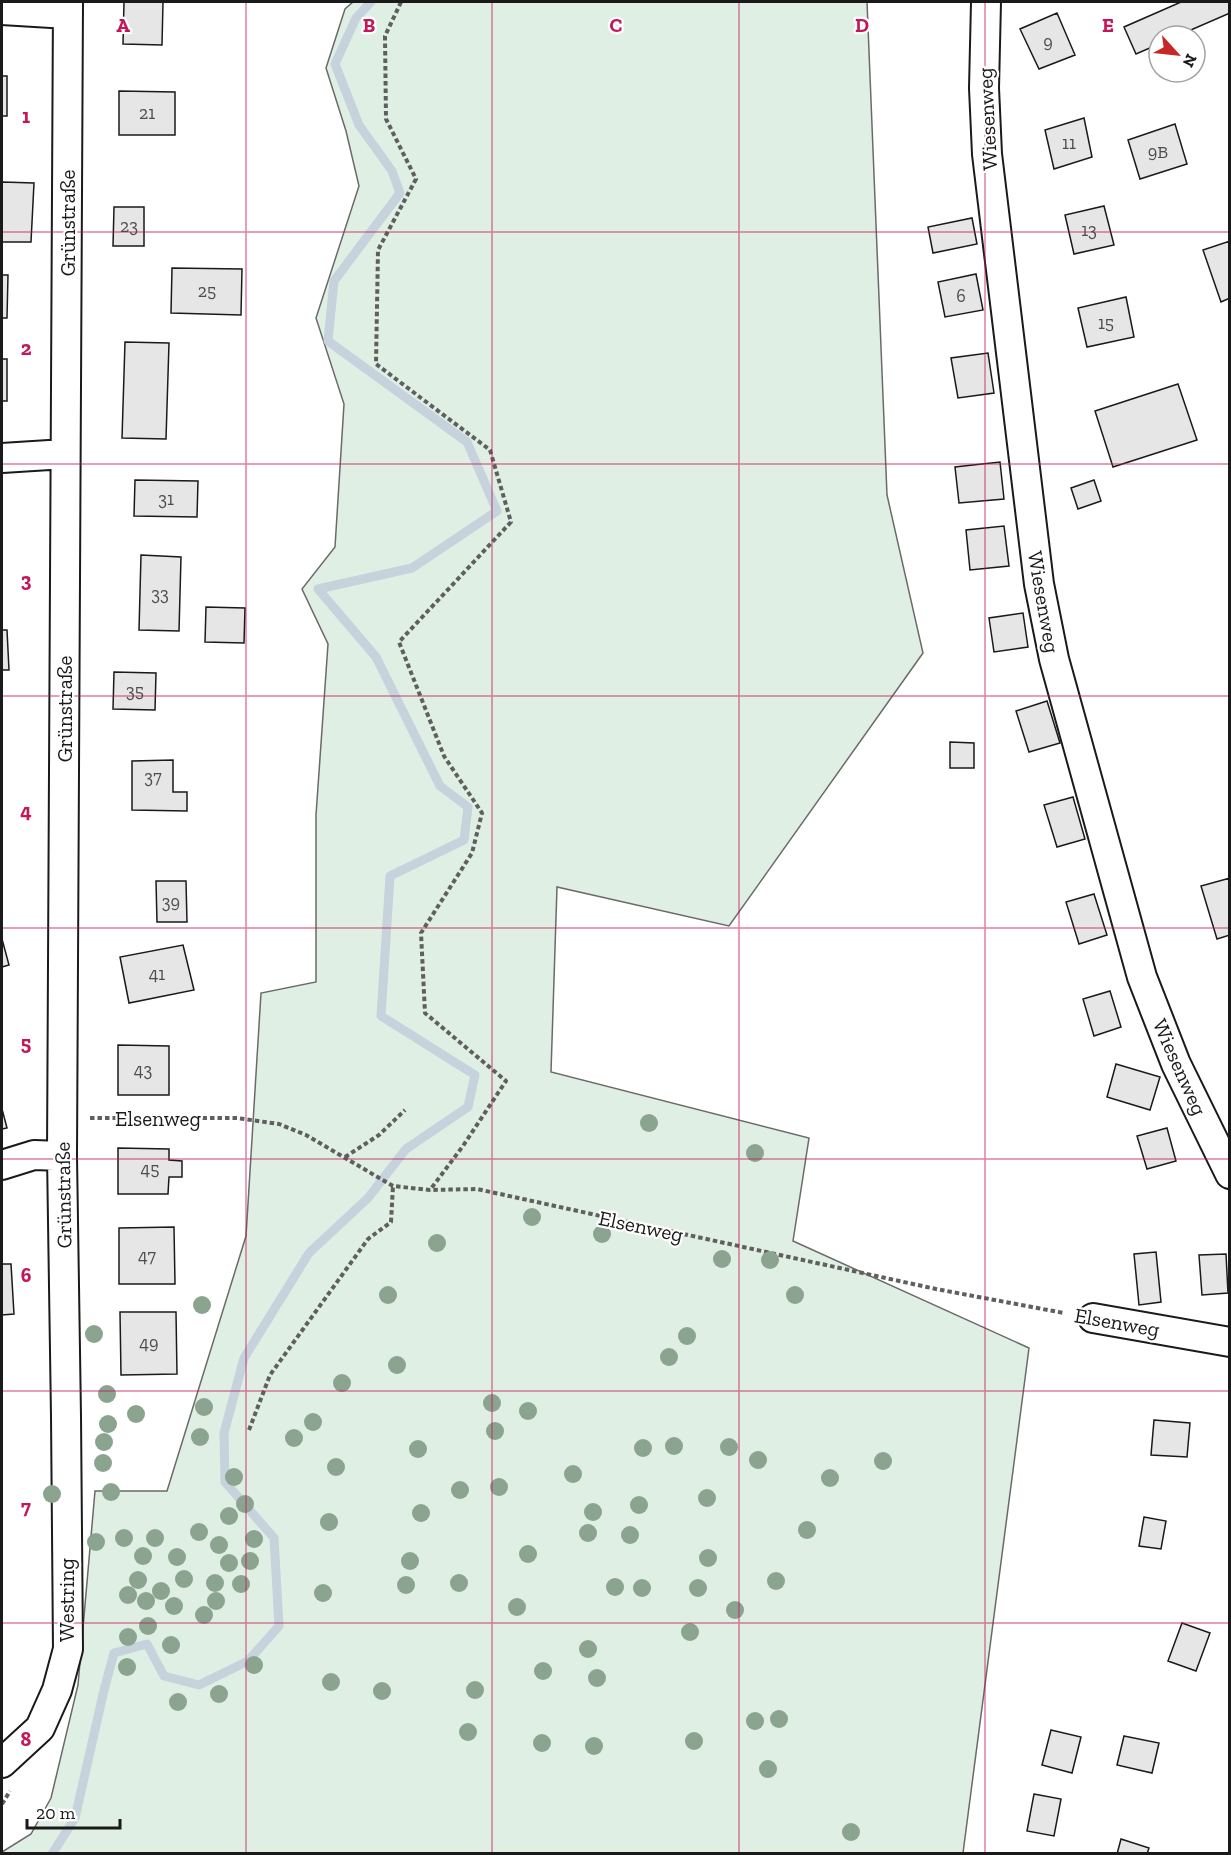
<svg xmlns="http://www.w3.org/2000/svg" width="1231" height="1855" font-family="'Zilla Slab',serif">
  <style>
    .green { fill: #e0efe3; stroke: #6a6a6a; stroke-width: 1.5 }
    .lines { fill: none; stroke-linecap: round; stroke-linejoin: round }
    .stream { stroke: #c6d2dc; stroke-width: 9 }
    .building { fill: #e6e6e6; stroke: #1a1a1a; stroke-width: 1.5 }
    .minor-casing { stroke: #1a1a1a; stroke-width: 32 }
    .path { stroke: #5f5f5f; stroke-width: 4; stroke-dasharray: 4.5 3; stroke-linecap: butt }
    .minor { stroke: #fff; stroke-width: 28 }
    .tree { fill: #8aa48f }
    .grid { fill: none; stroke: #c2185b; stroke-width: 1.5; stroke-opacity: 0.55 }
    .labels { text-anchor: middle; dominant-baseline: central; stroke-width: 4.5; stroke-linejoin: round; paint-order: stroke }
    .number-label { font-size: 18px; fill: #4d4d4d }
    .street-label { font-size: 21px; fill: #1a1a1a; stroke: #fff }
    .grid-label { font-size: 20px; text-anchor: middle; font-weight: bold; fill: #c2185b; stroke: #fff; stroke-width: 4.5; stroke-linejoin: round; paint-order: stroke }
  </style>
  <rect width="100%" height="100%" fill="#fff"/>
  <path class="green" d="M353,2H867L887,495L923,653L729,926L557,887L551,1072L809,1138L793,1241L1029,1348L963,1853L2,1854V1852L31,1834L51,1798L78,1685L95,1491H167L246,1236L261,993L316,982V815L328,644L302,589L335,547L344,404L316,318L359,186L346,131L326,68L345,9Z"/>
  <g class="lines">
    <path class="stream" d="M52,1854L75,1818L104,1690L114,1653L147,1644L164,1676L199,1685L248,1661L279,1626L274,1538L225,1482L224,1433L244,1358L309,1253L368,1198L406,1149L468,1107L475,1075L381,1016L390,876L464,840L468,807L440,786L376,657L318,589L412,568L497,511L467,442L328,341L334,281L400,193L392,171L359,125L335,64L356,18L371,2"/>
  </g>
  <path class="building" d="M124,2H163L162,45L123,44Z
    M1181,2H1230V13L1177,36H1159V44L1136,54L1124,27Z
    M1057,13L1075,55L1039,69L1020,29Z
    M2,76H7V116H2Z
    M119,91L175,92V135H119Z
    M1084,118L1092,157L1054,169L1045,130Z
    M1175,124L1187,164L1140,179L1128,140Z
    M2,182L34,183L31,242H2Z
    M1104,206L1114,245L1074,254L1065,215Z
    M114,207H144V246H113Z
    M972,218L977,244L933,253L928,227Z
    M1230,241V298L1221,302L1203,250Z
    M172,268L242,269L241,315L171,313Z
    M976,274L983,310L945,317L938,282Z
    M2,275H8L7,318H2Z
    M1126,297L1134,337L1087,347L1078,308Z
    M125,342L169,343L166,439L122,438Z
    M988,353L994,393L958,398L951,358Z
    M2,359H7V401H2Z
    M1178,384L1197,440L1113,467L1095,411Z
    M1000,462L1004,499L959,503L955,467Z
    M135,480L198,481L197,517L134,516Z
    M1094,480L1101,501L1078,509L1071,488Z
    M1004,526L1009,566L970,570L966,530Z
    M141,555L181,557L179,631L139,630Z
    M206,607L245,608L244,643L205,642Z
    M1023,613L1028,647L994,652L989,618Z
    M2,630H7L9,670H2Z
    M114,672L156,673L155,710L113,709Z
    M1047,701L1060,743L1029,752L1016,711Z
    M950,742L974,743V768H950Z
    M173,760V792H187V811L132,810V761Z
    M1073,797L1085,839L1057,847L1044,805Z
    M1230,878V935L1217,939L1201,886Z
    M156,881H186L187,922H157Z
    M1094,894L1107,935L1079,944L1066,902Z
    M2,939L9,965L2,967Z
    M183,945L194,990L129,1003L120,957Z
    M1110,991L1121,1027L1094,1036L1083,999Z
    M118,1045L169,1046V1095H118Z
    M1116,1064L1160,1077L1150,1110L1107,1097Z
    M2,1109L7,1128L2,1129Z
    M1167,1128L1176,1161L1147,1169L1137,1136Z
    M118,1148L169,1149V1160L182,1161V1177H169L168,1194H118Z
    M174,1227L175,1284H119V1228Z
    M1156,1252L1161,1302L1139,1305L1134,1254Z
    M1226,1254L1228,1293L1202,1295L1199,1255Z
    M2,1264H11L14,1314L2,1315Z
    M120,1312H176L177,1374L121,1375Z
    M1154,1420L1190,1423L1187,1457L1151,1455Z
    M1144,1517L1166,1521L1161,1549L1139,1546Z
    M1182,1623L1210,1633L1196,1671L1168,1661Z
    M1051,1730L1081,1737L1072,1773L1042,1765Z
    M1124,1736L1159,1743L1152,1773L1117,1765Z
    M1034,1794L1061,1799L1054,1836L1027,1831Z
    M1121,1839L1149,1848L1147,1854H1117Z"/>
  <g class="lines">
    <defs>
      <path id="minor" d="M986,2L984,88L987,154L1039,584L1054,659L1142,977L1176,1064L1230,1174
        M2,10L68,14
        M2,458L65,454
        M2,1165L34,1155L62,1156
        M1093,1318L1230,1342
        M2,1763L40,1728L57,1690L68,1649L66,1416L62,1156L68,2"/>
    </defs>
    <use href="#minor" class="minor-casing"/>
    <path class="path" d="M401,2L385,36L386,119L416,179L378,250L376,364L490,450L511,522L399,642L444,756L482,813L472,853L421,933L425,1013L506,1081L463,1146L430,1190
      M90,1118H237L279,1124L306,1135L393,1186L430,1190L477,1189L936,1289L1064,1313
      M345,1157L379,1135L405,1110
      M249,1430L270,1375L368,1239L391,1222L393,1186
      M2,1804L10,1791"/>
    <use href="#minor" class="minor"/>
  </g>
  <g class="tree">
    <circle cx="649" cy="1123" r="9"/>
    <circle cx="755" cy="1153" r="9"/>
    <circle cx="532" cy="1217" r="9"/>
    <circle cx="602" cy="1234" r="9"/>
    <circle cx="437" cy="1243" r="9"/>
    <circle cx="722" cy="1259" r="9"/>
    <circle cx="770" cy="1260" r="9"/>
    <circle cx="388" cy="1295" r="9"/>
    <circle cx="795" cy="1295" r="9"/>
    <circle cx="202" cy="1305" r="9"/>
    <circle cx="94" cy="1334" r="9"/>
    <circle cx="687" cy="1336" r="9"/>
    <circle cx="669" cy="1357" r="9"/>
    <circle cx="397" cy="1365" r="9"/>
    <circle cx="342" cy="1383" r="9"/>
    <circle cx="107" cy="1394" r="9"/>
    <circle cx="492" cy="1403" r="9"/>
    <circle cx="204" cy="1407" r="9"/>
    <circle cx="528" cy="1411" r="9"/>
    <circle cx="136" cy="1414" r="9"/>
    <circle cx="313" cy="1422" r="9"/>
    <circle cx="108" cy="1424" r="9"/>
    <circle cx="495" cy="1431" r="9"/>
    <circle cx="200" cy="1437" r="9"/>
    <circle cx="294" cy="1438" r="9"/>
    <circle cx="104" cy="1442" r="9"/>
    <circle cx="674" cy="1446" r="9"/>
    <circle cx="729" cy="1447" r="9"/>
    <circle cx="643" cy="1448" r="9"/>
    <circle cx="418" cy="1449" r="9"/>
    <circle cx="758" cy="1460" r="9"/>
    <circle cx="883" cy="1461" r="9"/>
    <circle cx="103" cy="1463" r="9"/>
    <circle cx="336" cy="1467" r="9"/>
    <circle cx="573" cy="1474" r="9"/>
    <circle cx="234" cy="1477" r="9"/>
    <circle cx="830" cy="1478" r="9"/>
    <circle cx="499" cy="1487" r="9"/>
    <circle cx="460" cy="1490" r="9"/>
    <circle cx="111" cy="1492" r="9"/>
    <circle cx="52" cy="1494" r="9"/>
    <circle cx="707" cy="1498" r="9"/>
    <circle cx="245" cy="1504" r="9"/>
    <circle cx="639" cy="1505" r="9"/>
    <circle cx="593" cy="1512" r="9"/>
    <circle cx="421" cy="1513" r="9"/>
    <circle cx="229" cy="1516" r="9"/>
    <circle cx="329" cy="1522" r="9"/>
    <circle cx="807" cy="1530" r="9"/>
    <circle cx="199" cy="1532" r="9"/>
    <circle cx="588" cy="1533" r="9"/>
    <circle cx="630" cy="1535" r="9"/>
    <circle cx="124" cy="1538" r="9"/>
    <circle cx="155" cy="1538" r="9"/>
    <circle cx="254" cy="1539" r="9"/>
    <circle cx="96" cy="1542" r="9"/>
    <circle cx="219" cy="1545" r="9"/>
    <circle cx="528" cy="1554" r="9"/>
    <circle cx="143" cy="1556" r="9"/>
    <circle cx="177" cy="1557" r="9"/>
    <circle cx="708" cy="1558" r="9"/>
    <circle cx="250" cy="1561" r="9"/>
    <circle cx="410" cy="1561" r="9"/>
    <circle cx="229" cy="1563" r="9"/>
    <circle cx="184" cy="1579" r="9"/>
    <circle cx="138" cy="1580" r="9"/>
    <circle cx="776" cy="1581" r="9"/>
    <circle cx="215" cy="1583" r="9"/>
    <circle cx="459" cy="1583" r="9"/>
    <circle cx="241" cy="1584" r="9"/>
    <circle cx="406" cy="1585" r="9"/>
    <circle cx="615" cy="1587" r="9"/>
    <circle cx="642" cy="1588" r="9"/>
    <circle cx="698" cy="1588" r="9"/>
    <circle cx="161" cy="1591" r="9"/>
    <circle cx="323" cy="1593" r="9"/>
    <circle cx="128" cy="1595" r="9"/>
    <circle cx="146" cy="1601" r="9"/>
    <circle cx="216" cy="1601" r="9"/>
    <circle cx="174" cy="1606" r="9"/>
    <circle cx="517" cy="1607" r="9"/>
    <circle cx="735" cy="1610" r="9"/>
    <circle cx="204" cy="1615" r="9"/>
    <circle cx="148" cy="1626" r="9"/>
    <circle cx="690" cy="1632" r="9"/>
    <circle cx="128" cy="1637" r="9"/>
    <circle cx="171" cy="1645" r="9"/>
    <circle cx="588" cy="1649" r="9"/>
    <circle cx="254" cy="1665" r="9"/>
    <circle cx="127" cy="1667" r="9"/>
    <circle cx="543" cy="1671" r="9"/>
    <circle cx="597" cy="1678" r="9"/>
    <circle cx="331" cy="1682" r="9"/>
    <circle cx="475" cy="1690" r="9"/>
    <circle cx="382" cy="1691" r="9"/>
    <circle cx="219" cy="1694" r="9"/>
    <circle cx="178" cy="1702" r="9"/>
    <circle cx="779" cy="1719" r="9"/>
    <circle cx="755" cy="1721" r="9"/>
    <circle cx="468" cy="1732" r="9"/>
    <circle cx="694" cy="1741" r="9"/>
    <circle cx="542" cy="1743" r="9"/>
    <circle cx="594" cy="1746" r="9"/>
    <circle cx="768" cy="1769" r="9"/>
    <circle cx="851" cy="1832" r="9"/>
  </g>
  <path class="grid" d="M246,2V1854M492,2V1854M739,2V1854M985,2V1854M2,232H1230M2,464H1230M2,696H1230M2,928H1230M2,1159H1230M2,1391H1230M2,1623H1230"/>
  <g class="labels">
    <g class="number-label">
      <text x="1048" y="42">9</text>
      <text x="147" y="113">21</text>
      <text x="1069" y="143">11</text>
      <text x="1158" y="152">9B</text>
      <text x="129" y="226">23</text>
      <text x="1089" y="230">13</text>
      <text x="207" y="291">25</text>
      <text x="961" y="296">6</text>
      <text x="1106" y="323">15</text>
      <text x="166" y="499">31</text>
      <text x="160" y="594">33</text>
      <text x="135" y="691">35</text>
      <text x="153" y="777">37</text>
      <text x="171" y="902">39</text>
      <text x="157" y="974">41</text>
      <text x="143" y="1070">43</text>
      <text x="150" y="1169">45</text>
      <text x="147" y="1256">47</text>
      <text x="149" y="1343">49</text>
    </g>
    <g class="street-label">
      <text transform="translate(987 119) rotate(-93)">Wiesenweg</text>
      <text transform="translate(67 223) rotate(-90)">Grünstraße</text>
      <text transform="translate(1044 602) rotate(80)">Wiesenweg</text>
      <text transform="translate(64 709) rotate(-90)">Grünstraße</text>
      <text transform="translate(1180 1067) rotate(66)">Wiesenweg</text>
      <text x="158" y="1118">Elsenweg</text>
      <text transform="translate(63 1195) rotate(-91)">Grünstraße</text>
      <text transform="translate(641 1226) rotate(12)">Elsenweg</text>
      <text transform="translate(1117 1322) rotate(10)">Elsenweg</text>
      <text transform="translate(66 1600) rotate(-90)">Westring</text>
    </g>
  </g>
  <g class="grid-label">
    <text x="123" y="32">A</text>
    <text x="369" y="32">B</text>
    <text x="616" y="32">C</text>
    <text x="862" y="32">D</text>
    <text x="1108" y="32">E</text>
    <text x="26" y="123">1</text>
    <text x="26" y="355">2</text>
    <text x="26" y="587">3</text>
    <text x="26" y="818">4</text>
    <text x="26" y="1050">5</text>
    <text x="26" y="1282">6</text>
    <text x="26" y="1514">7</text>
    <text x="26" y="1746">8</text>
  </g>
  <rect width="1231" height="1855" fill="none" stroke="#1a1a1a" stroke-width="6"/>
  <g transform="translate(1177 54) rotate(117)"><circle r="28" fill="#ffffff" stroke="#a3a3a3" stroke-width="1.5"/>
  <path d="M0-4.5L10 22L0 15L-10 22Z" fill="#c62828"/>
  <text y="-9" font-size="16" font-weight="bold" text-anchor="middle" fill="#1a1a1a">N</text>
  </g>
  <path d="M27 1819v9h93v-9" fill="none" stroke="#1a1a1a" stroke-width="3"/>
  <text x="36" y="1819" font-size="18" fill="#1a1a1a" stroke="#ffffff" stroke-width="4.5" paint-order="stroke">20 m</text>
</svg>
